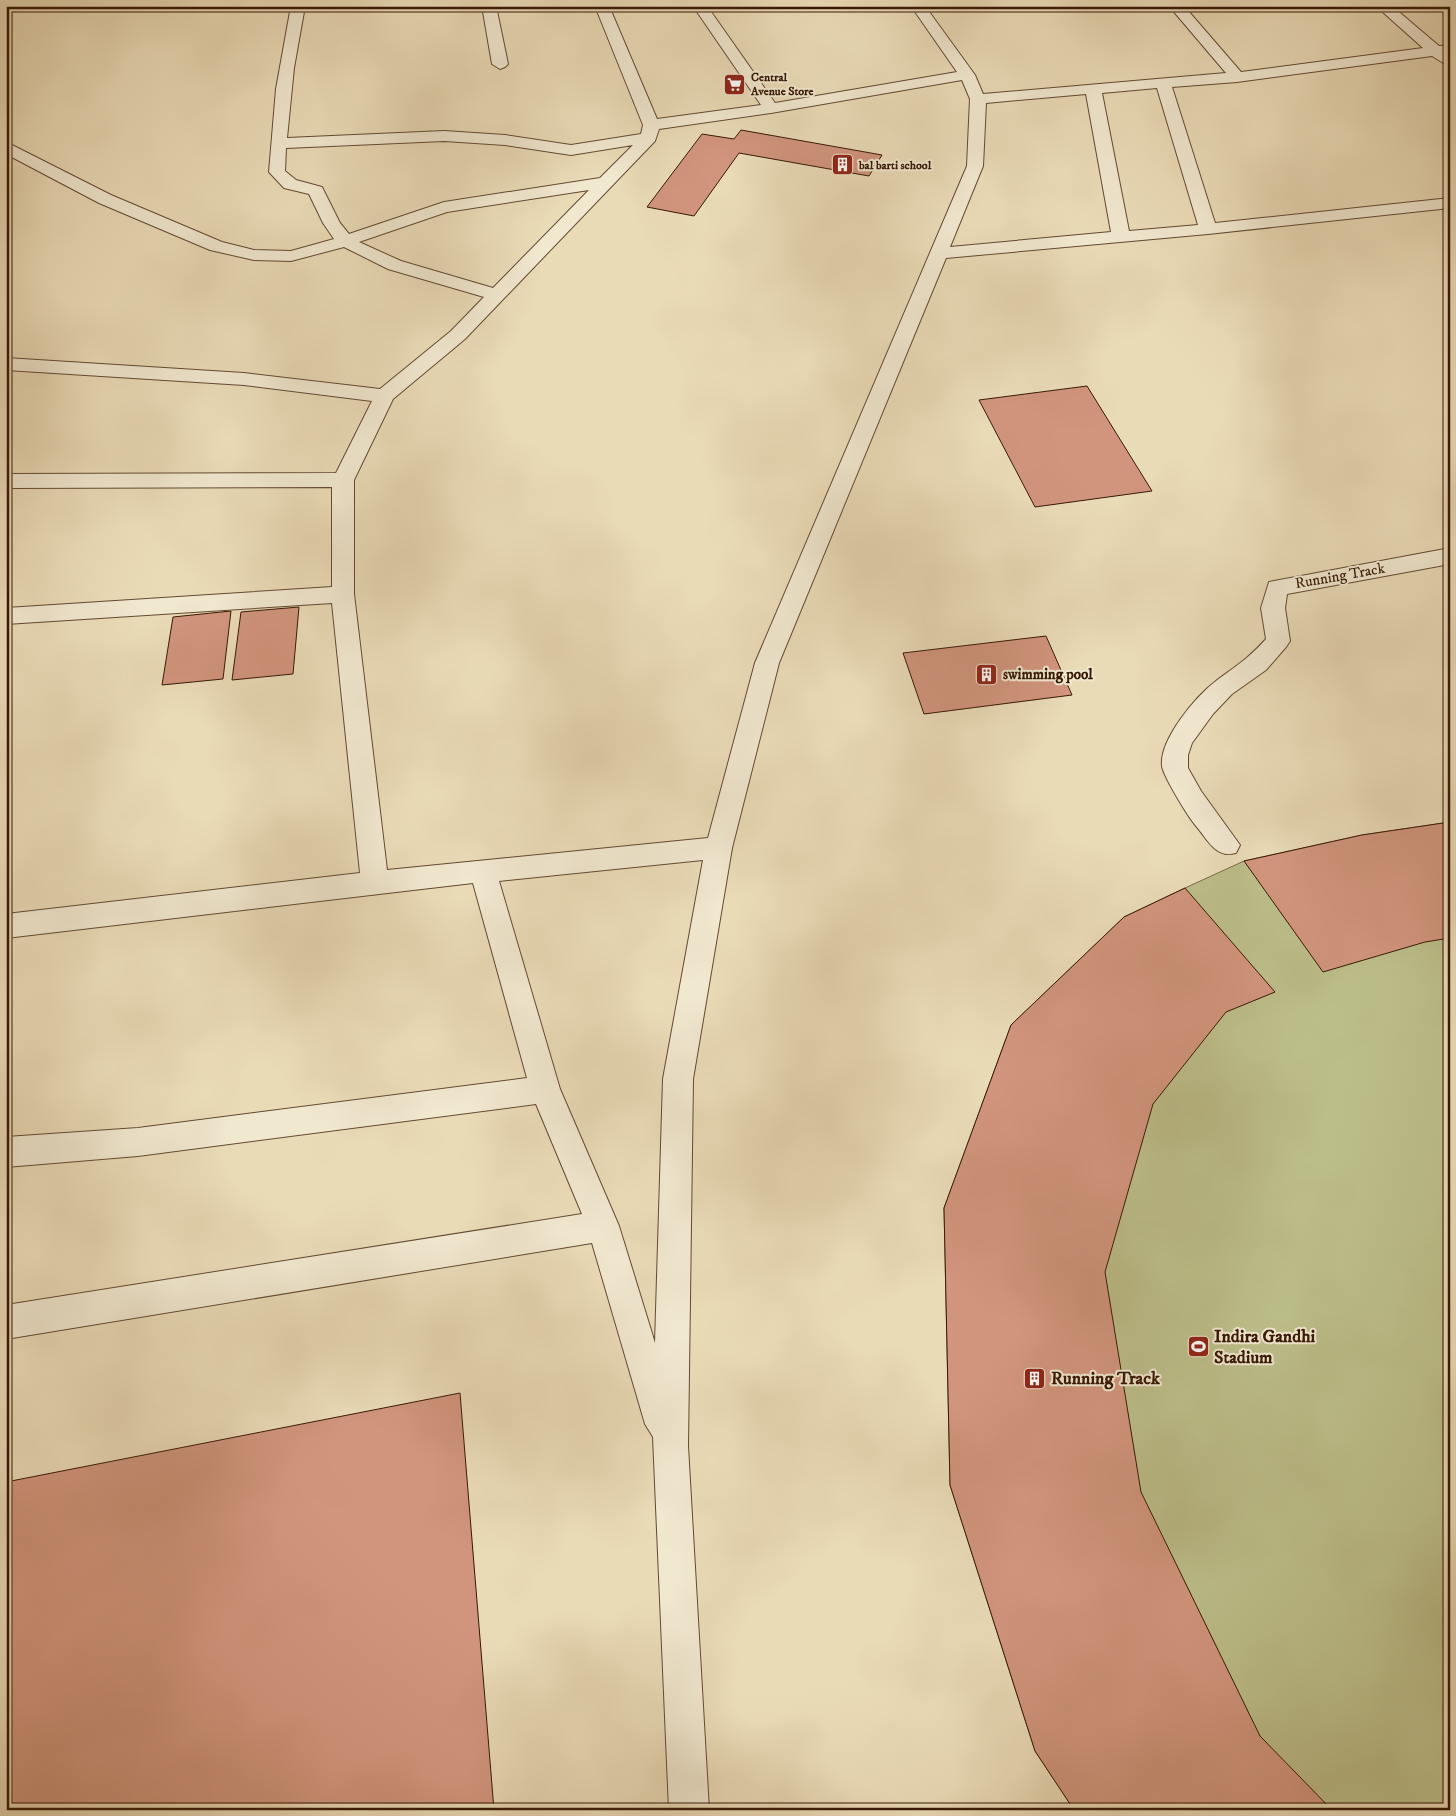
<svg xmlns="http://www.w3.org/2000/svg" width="1456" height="1816" font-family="'IM FELL DW Pica',serif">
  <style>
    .green { fill: #bcbe8a; stroke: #7a6b48 }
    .building { fill: #d1957d; stroke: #371805 }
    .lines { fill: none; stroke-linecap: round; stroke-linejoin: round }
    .minor-casing { stroke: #644932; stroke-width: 2 }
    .minor { fill: #f1e8d0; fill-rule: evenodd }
    .labels { text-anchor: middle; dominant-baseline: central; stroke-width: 4; stroke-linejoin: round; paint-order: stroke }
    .far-poi-label { font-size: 12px; font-weight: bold; fill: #371805; stroke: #f1e8d0; text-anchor: start }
    .street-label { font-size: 15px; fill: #371805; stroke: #f1e8d0 }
    .poi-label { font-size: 15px; font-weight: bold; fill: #371805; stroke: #f1e8d0; text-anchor: start }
    .near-poi-label { font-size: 18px; font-weight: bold; fill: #371805; stroke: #f1e8d0; text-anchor: start }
  </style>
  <rect width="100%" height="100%" fill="#eadbb7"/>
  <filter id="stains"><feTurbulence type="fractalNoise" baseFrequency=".004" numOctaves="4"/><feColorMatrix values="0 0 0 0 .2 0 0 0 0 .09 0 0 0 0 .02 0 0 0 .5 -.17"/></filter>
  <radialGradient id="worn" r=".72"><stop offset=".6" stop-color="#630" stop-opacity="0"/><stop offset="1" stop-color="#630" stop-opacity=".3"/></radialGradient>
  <path class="green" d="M1450,822V1810H1074L1035,1751L950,1485L944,1208L1011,1025L1124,917L1185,888L1244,861L1362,835Z"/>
  <path class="building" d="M741,130L882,155L869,176L739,153L694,216L647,207L702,134L734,139Z
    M1087,386L1152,491L1035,507L979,400Z
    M299,607L293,674L232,680L241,612Z
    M231,611L223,679L162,685L173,617Z
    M1046,636L1072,695L924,714L903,653Z
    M1450,822V938L1425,942L1323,972L1244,861L1362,835Z
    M1185,888L1275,992L1226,1012L1153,1104L1105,1272L1141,1492L1260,1736L1332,1810H1074L1035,1751L950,1485L944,1208L1011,1025L1124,917Z
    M460,1393L494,1810H6V1482Z"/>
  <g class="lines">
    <defs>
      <path id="minor" d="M291,6H305L294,68L287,138L444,131L505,135L571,145L641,134L643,125L595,6H609L657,119L761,105L693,6H707L775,103L957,72L911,6H925L975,75L983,94L1226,73L1169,6H1184L1241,72L1423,48L1376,6H1392L1439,46L1450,45L1448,54L1450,62L1445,64L1432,56L1237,82L1172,87L1215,223L1450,198V208L1208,234L946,258L779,663L732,848L693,1079L688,1446L709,1810H669L653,1437L645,1424L592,1243L6,1339V1305L582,1214L536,1104L138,1156L6,1167V1137L138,1128L527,1078L473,883L6,938V914L360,873L332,603L6,624V608L332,587V487L6,488V474L336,473L372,401L244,385L6,370V358L244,373L380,389L451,331L484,297L388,269L344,247L291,261L254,260L210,250L99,203L6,154V142L111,195L222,242L254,250L291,251L334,239L323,223L309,194L284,188L269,172L276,89ZM962,80L970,99L967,166L755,663L708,838L387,870L354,594V480L393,399L465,339L655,141L659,129L771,113ZM1157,88L1198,225L1129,231L1102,93ZM1086,94L1111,232L950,247L983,166L986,103ZM444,141L505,145L571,155L633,145L600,178L444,202L349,234L340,223L322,187L296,180L285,171L286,148ZM589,190L493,288L401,261L359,242L447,212ZM703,860L663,1079L655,1343L619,1226L560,1089L499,881Z
        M482,6H496L508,64L505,67L500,69L492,64Z
        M1450,548V564L1287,594L1285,608L1290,641L1286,647L1266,670L1232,694L1213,714L1192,743L1188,755V768L1201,791L1240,845L1236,853C1216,859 1208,840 1196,826C1189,818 1163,776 1162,766C1159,740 1196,696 1216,681C1236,666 1249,658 1266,639L1261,608L1269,582Z"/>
    </defs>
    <use href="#minor" class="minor-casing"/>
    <use href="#minor" class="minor"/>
  </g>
  <defs>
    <symbol id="supermarket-square" viewBox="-11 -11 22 22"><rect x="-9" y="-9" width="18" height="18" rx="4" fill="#8f2418" stroke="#f1e8d0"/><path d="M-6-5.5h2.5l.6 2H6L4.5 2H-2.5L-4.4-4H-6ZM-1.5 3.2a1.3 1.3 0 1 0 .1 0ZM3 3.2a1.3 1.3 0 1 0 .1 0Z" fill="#fff"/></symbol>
    <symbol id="building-square" viewBox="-11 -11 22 22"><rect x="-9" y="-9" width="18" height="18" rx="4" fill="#8f2418" stroke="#f1e8d0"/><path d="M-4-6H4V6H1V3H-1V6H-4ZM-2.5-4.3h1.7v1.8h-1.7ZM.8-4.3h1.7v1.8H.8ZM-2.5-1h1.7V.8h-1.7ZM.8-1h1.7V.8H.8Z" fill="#fff"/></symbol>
    <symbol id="stadium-square" viewBox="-11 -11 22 22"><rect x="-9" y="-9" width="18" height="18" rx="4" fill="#8f2418" stroke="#f1e8d0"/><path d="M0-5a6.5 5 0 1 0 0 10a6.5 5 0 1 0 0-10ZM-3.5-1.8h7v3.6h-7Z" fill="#fff"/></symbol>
  </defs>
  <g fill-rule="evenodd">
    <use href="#supermarket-square" x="722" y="72" width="25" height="25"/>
    <use href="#building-square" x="830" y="152" width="25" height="25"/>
    <use href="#building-square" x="974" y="662" width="25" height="25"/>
    <use href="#stadium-square" x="1186" y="1334" width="25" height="25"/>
    <use href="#building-square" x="1022" y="1366" width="25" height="25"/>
  </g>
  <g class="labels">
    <g class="far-poi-label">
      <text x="751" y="77">Central<tspan x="751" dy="14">Avenue Store</tspan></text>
      <text x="859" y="165">bal barti school</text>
    </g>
    <g class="street-label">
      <text transform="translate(1340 576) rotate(-10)">Running Track</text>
    </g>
    <g class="poi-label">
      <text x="1003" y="674">swimming pool</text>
    </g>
    <g class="near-poi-label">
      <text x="1214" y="1337">Indira Gandhi<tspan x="1214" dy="21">Stadium</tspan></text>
      <text x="1051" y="1379">Running Track</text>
    </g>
  </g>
  <rect width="1456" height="1816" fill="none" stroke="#eadbb7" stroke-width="25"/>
  <rect x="8" y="8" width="1441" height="1801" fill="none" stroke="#371805" stroke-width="2.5"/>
  <rect x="12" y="12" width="1431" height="1791" fill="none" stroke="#371805"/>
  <rect width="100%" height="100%" filter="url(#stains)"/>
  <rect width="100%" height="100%" fill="url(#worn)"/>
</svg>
